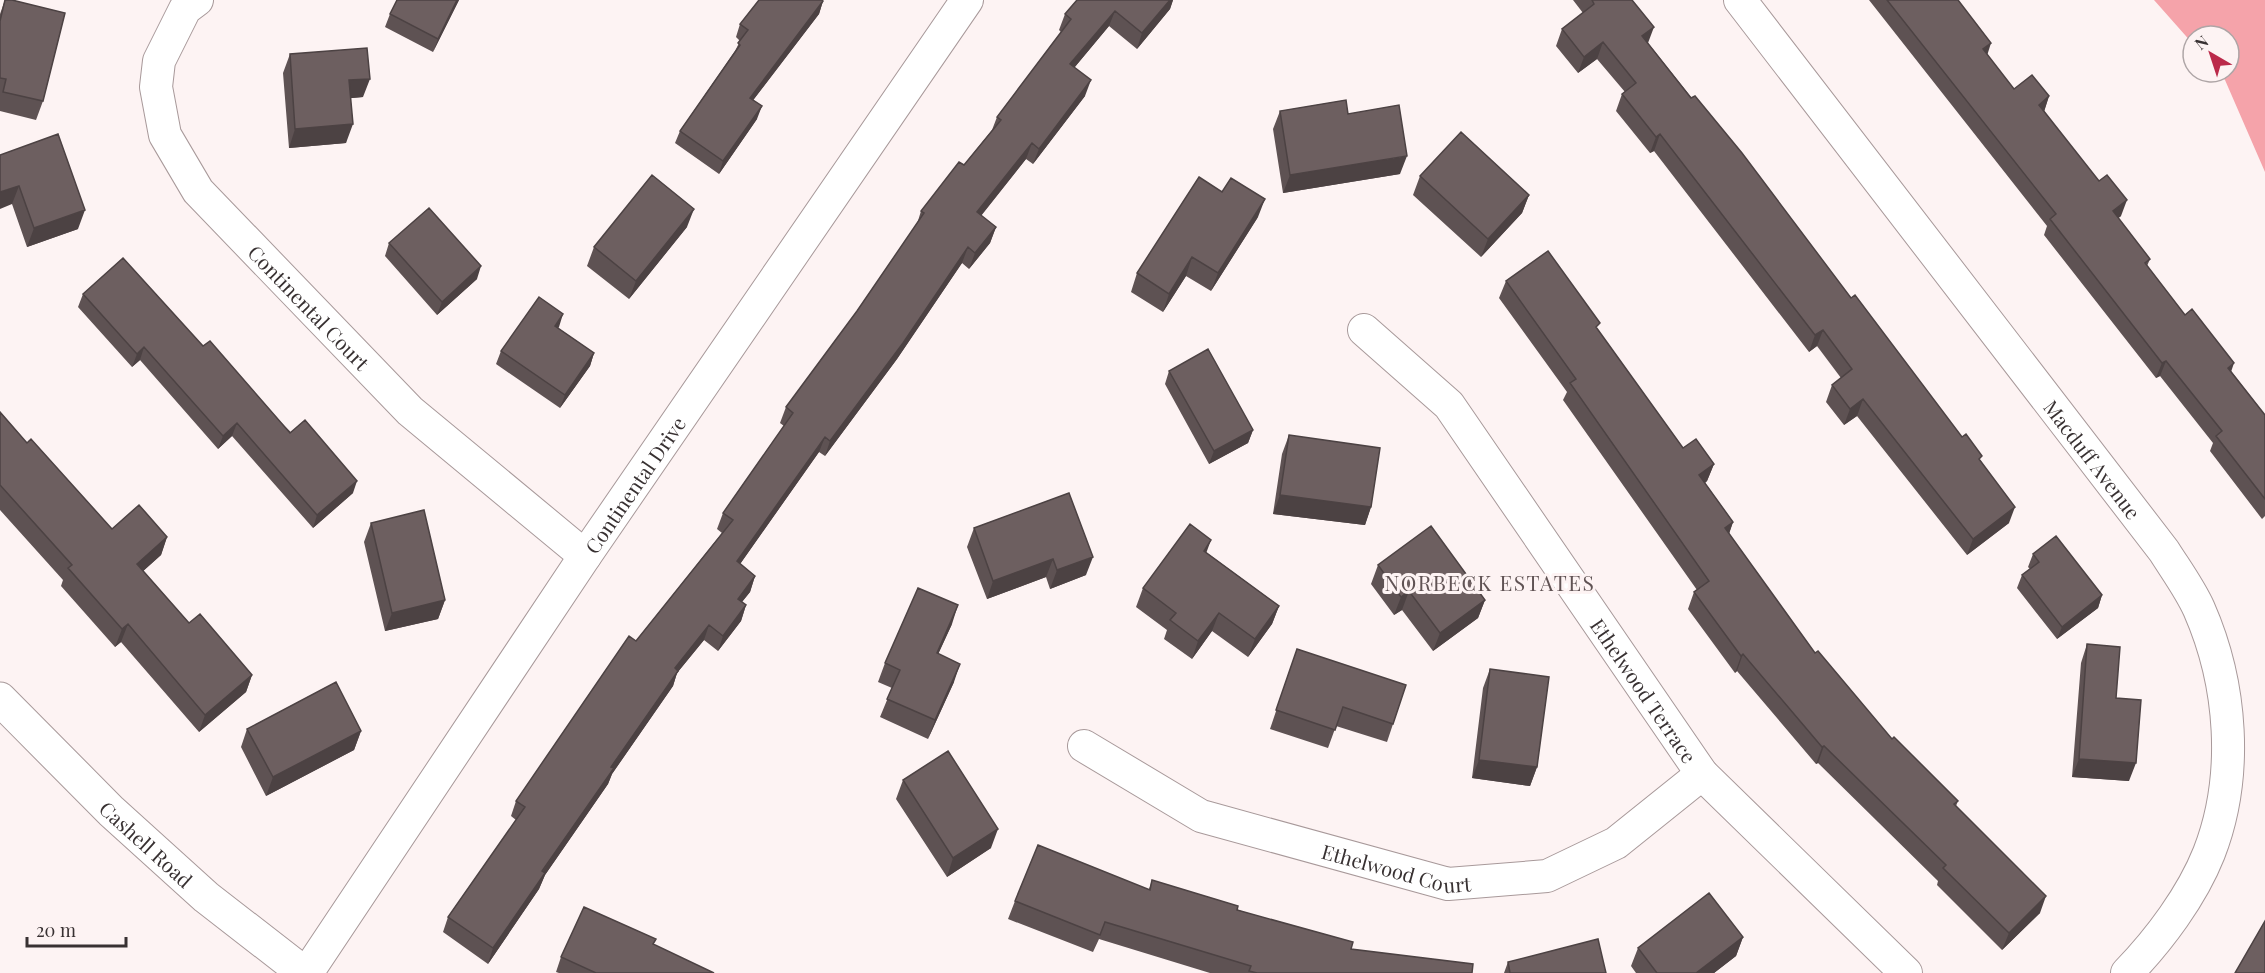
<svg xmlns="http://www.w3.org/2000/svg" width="2265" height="973" font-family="'Playfair Display',serif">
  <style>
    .forest { fill: #f5a3aa }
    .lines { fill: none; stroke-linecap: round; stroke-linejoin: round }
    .minor-casing { stroke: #a8999a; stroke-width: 34 }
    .tertiary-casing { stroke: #a8999a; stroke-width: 35 }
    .minor { stroke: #fff; stroke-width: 32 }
    .tertiary { stroke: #fff; stroke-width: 33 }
    .wall { fill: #5e5253 }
    .shaded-wall { fill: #4c4243 }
    .building { fill: #6d5f60; stroke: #4c4243; stroke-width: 1.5 }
    .labels { text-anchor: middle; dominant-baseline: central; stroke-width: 6; stroke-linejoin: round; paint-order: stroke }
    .street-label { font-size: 20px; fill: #383132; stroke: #fdf3f3 }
    .neighbourhood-label { font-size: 21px; letter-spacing: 1.5px; fill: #605354; stroke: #fdf3f3 }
  </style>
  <rect width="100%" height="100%" fill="#fdf3f3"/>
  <path class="forest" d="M2154,0H2265V172L2225,80L2218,72H2229V36H2193V44Z"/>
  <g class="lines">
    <defs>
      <g id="minor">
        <path id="s1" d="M197,0L185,9L159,61L156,87L165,135L198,191L410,411L585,556"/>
        <path id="s2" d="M1740,0L2164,551C2176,570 2190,589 2199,609C2232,684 2239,776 2209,853C2192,896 2159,940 2127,973"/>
        <path id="s3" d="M1364,330L1449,405L1702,774L1906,973"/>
        <path id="s4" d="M1084,746L1201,816L1448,884L1547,876L1616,843L1702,774"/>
        <path id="s5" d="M307,973L585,556L967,0"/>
      </g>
      <g id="tertiary">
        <path id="s6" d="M0,699L111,811L206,897L304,973"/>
      </g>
    </defs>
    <use href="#minor" class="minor-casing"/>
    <use href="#tertiary" class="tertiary-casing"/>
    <use href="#minor" class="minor"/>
    <use href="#tertiary" class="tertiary"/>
  </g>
  <path class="wall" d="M5,0L43,101L36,120L0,111V14Z
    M397,0H459L433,52L385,27L390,14Z
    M1077,0H1173L1170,9L1137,49L1109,26L1074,68L1085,96L1033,164L1026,159L981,216L996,227L990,243L969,269L962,263L897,359L825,456L819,452L740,564L755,576L750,592L742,602L746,605L741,621L718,651L704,640L677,673L673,686L612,774L608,784L545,875L539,889L488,964L443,932L448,917L516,820L511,816L516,801L636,641L722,533L717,529L723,513L784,426L780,423L786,407L857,311L917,224L921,211L964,165L992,130L997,117L1061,32L1059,30L1065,14Z
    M1573,0H1632L1648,43L1981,461L2009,523L1967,555L1857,416L1844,425L1826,402L1832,385L1841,378L1817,346L1809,352L1654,151L1650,153L1616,111L1622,94L1625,92L1597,59L1578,73L1556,46L1562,29L1583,13Z
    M1869,0H1958L1987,55L2014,89L2049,96L2044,111L2121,216L2118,218L2150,259L2147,266L2185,315L2231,371L2265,415V516L2262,519L2210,451L2213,443L2160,376L2156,378L2044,235L2047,226Z
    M823,1L819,14L753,100L757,119L719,174L675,143L680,131L735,51L740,41L736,37L740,24Z
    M290,54L363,97L351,98L346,143L289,148L283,73Z
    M1280,111L1348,114L1400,174L1283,193L1273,129Z
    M0,155L78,229L27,247L12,204Z
    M1420,176L1529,195L1522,213L1481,257L1413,195Z
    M1258,217L1211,291L1186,276L1163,312L1131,292L1137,273Z
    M687,227L629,299L587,266L594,247Z
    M389,243L477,279L437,315L385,256Z
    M1506,281L1598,330L1683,448L1714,464L1707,481L1705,483L1733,522L1729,534L1815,653L1892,739L1958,801L1956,806L2040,913L2002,950L1937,885L1938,881L1818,763L1816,764L1737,671L1735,673L1688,609L1694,592L1697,590L1563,400L1567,392L1499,298Z
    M83,294L203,346L353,493L313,528L232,436L218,449L140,360L132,367L78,307Z
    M558,328L594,353L590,366L560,408L496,364L501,351Z
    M1169,371L1253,430L1248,443L1209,464L1165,384Z
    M0,412L27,443L112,529L167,537L161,555L143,571L189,623L252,675L246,692L199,732L121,642L115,647L61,586L63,580L0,510Z
    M1289,435L1371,507L1365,525L1273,514L1282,454Z
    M1069,493L1086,575L1050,589L1046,577L987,599L967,547L974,528Z
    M371,523L445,600L438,619L385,631L364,542Z
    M1207,553L1279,606L1272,624L1248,657L1212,631L1192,659L1164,639L1167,630L1136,607L1143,588Z
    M2033,554L2102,595L2098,608L2057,639L2017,588L2022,575L2030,569L2028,567Z
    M1378,565L1485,600L1478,618L1433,651L1402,610L1394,615L1371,584Z
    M952,624L938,654L954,682L928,739L880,717L892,688L878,682L885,663Z
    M2087,644L2116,698L2129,781L2072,777L2081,663Z
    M1297,649L1393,724L1387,742L1336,726L1328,748L1270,729Z
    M1490,669L1537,767L1530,786L1472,778L1483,688Z
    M247,729L361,731L354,750L266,796L241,747Z
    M903,780L991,848L947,877L896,799Z
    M1152,880L1351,949L1472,973H1210L1099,939L1093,952L1008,919L1015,901L1149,889Z
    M1743,937L1736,956L1714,973H1636L1631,966L1638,948Z
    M654,945L714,973H559L556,972L561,957Z
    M1508,962L1606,973H1504Z"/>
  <path class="shaded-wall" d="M457,0H459L433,52L438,39Z
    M1170,0H1173L1170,9L1137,49L1142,33Z
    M823,1L819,14L745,111L750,98Z
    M1115,11L1109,26L1064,80L1070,64Z
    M1654,27L1648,43L1642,36Z
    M1603,42L1597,59L1578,73L1584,57Z
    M1991,43L1986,59L1983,49Z
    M370,79L363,97L342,99L349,80Z
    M1091,80L1085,96L1033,164L1039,149Z
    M2049,96L2044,112L2039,105Z
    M762,106L757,119L719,174L723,161Z
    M353,124L346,143L289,148L295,129Z
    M1660,134L1654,151L1650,153L1656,137Z
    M1032,143L1026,159L971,228L977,212Z
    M1407,156L1400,174L1283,193L1290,175Z
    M19,186L12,204L0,209V192Z
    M1529,195L1522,213L1481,257L1488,239Z
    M1265,199L1258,217L1211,291L1218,273Z
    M2127,200L2121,216L2107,227L2113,211Z
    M694,209L687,227L629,299L636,281Z
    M85,210L78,229L27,247L34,228Z
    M996,227L990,243L969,269L975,253Z
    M968,247L962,263L897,359L825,456L830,441Z
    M1192,257L1186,276L1163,312L1169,294Z
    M481,266L477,279L437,315L442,302Z
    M563,314L559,327L551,339L555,326Z
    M1823,330L1817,346L1809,352L1815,335Z
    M144,347L140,360L132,367L137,354Z
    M594,353L590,366L560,408L565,395Z
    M2166,361L2160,376L2156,378L2162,363Z
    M2234,363L2229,378L2228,368Z
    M1863,399L1857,416L1844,425L1850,409Z
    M237,423L232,436L218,449L223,436Z
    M1253,430L1248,443L1209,464L1214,451Z
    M825,437L819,452L731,577L737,561Z
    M1714,464L1707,481L1693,492L1699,475Z
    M357,481L353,493L313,528L317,515Z
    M1280,495L1371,507L1365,525L1273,514Z
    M2015,507L2009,523L1967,555L1973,539Z
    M1733,522L1727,539L1725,528Z
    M167,537L161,555L131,582L137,564Z
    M1211,540L1204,559V551Z
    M1093,557L1086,575L1050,589L1057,570Z
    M1053,559L1046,577L987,599L993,581Z
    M755,576L750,592L732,614L738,599Z
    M1409,591L1402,610L1394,615L1401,597Z
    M2102,595L2098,608L2057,639L2062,627Z
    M445,600L438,619L385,631L392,613Z
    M1485,600L1478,618L1433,651L1440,633Z
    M746,605L741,621L718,651L723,636Z
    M958,605L952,624L930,672L937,653Z
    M1279,606L1272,624L1248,657L1255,639Z
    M1219,613L1212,631L1192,659L1198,641Z
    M128,624L121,642L115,647L122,629Z
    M709,625L704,640L677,673L673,686L612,774L608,784L545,875L539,889L488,964L493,948L675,668Z
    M1743,654L1737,671L1735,673L1741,656Z
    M960,664L954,682L928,739L935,720Z
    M252,675L246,692L199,732L205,715Z
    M361,731L354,750L266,796L273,777Z
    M1824,746L1818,763L1816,764L1822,747Z
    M2079,759L2136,763L2129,781L2072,777Z
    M1479,760L1537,767L1530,786L1472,778Z
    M998,829L991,848L947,877L953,858Z
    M2046,896L2040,913L2002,950L2009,933Z
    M1743,937L1736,956L1714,973H1696Z"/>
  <path class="building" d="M5,0H12L65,13L43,101L3,92L6,79L0,78V21Z
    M397,0H457L438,39L390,14Z
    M759,0H822L823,1L750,98L762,106L723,161L680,131L740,45L738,43L748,30L740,24Z
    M1077,0H1170L1142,33L1115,11L1070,64L1091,80L1039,149L1032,143L977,212L996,227L975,253L968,247L903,343L830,441L825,437L737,561L755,576L738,599L746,605L723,636L709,625L675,668L678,671L611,767L614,768L542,871L545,873L493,948L448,917L525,807L516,801L629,636L636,641L733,520L723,513L793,413L786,407L857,311L924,213L921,211L959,162L964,165L1001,120L997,117L1071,19L1065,14Z
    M1592,0H1632L1654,27L1642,36L1691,98L1695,96L1742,153L1851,298L1855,295L1962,437L1966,434L1982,456L1979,459L2015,507L1973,539L1863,399L1850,409L1832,385L1852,369L1823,330L1815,335L1660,134L1656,137L1622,94L1636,83L1603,42L1584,57L1562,29L1594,4Z
    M1887,0H1958L1991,43L1983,49L2014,89L2032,75L2049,96L2039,105L2099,181L2107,175L2127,200L2113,211L2150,259L2145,263L2185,315L2192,309L2234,363L2228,368L2265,415V499L2216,436L2222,431L2166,361L2162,363L2050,219L2056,214Z
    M367,48L370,79L349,80L353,124L295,129L290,54Z
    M1346,100L1348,114L1399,105L1407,156L1290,175L1280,111Z
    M1461,132L1529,195L1488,239L1420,176Z
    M58,134L85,210L34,228L19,186L0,192V155Z
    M652,175L694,209L636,281L594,247Z
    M1199,177L1222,192L1231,178L1265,199L1218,273L1192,257L1169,294L1137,273Z
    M429,208L481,266L442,302L389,243Z
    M1548,251L1600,323L1596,327L1683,448L1696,439L1714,464L1699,475L1733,522L1725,528L1815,653L1818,651L1892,739L1894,737L1958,801L1954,804L2046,896L2009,933L1943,868L1946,865L1824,746L1822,747L1743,654L1741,656L1694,592L1709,581L1570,383L1576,379L1506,281Z
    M123,258L203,346L210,341L290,433L305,420L357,481L317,515L237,423L223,436L144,347L137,354L83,294Z
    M539,297L563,314L555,326L594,353L565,395L501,351Z
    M1208,349L1253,430L1214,451L1169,371Z
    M0,412L27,443L31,439L112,529L139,505L167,537L137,564L189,623L200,614L252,675L205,715L128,624L122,629L68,568L72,565L0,485Z
    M1289,435L1380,448L1371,507L1280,495Z
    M1069,493L1093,557L1057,570L1053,559L993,581L974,528Z
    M424,510L445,600L392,613L371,523Z
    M1190,524L1211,540L1204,551L1279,606L1255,639L1219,613L1198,641L1170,620L1176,613L1143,588Z
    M1431,526L1485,600L1440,633L1409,591L1401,597L1378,565Z
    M2056,536L2102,595L2062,627L2022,575L2039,562L2033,554Z
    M918,588L958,605L937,653L960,664L935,720L887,699L900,670L885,663Z
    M2087,644L2120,647L2116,698L2141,700L2136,763L2079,759Z
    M1297,649L1406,685L1393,724L1343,707L1335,730L1276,710Z
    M1490,669L1549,677L1537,767L1479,760Z
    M336,682L361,731L273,777L247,729Z
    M948,751L998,829L953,858L903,780Z
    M1038,845L1150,890L1152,880L1238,906L1237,910L1353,942L1351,949L1473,964L1472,973H1257L1249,971L1251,966L1105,922L1100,935L1015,901Z
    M1709,893L1743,937L1696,973H1657L1638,948Z
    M584,907L656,939L653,944L714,973H596L561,957Z
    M2265,921V973H2235Z
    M1598,939L1606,973H1510L1508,962Z"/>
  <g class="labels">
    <g class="street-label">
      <text stroke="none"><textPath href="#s1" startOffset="374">Continental Court</textPath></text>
      <text stroke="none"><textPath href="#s2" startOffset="579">Macduff Avenue</textPath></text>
      <text stroke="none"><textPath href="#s5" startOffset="588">Continental Drive</textPath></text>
      <text stroke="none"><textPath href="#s3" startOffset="459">Ethelwood Terrace</textPath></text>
      <text stroke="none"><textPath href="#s6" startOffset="206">Cashell Road</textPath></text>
      <text stroke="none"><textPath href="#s4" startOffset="339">Ethelwood Court</textPath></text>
    </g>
    <g class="neighbourhood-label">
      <text x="1490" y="582">NORBECK ESTATES</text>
    </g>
  </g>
  <g transform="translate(2211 54) rotate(321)"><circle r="28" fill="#fdf3f3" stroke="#aea5a6" stroke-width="1.5"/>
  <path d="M0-4.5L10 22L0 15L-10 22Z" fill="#bb2a4a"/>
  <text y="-9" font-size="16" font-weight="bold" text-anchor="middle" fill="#383132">N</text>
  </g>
  <path d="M27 937v9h99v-9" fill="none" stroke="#383132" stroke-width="3"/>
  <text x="36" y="937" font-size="18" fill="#383132" stroke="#fdf3f3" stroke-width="4.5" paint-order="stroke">20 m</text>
</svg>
